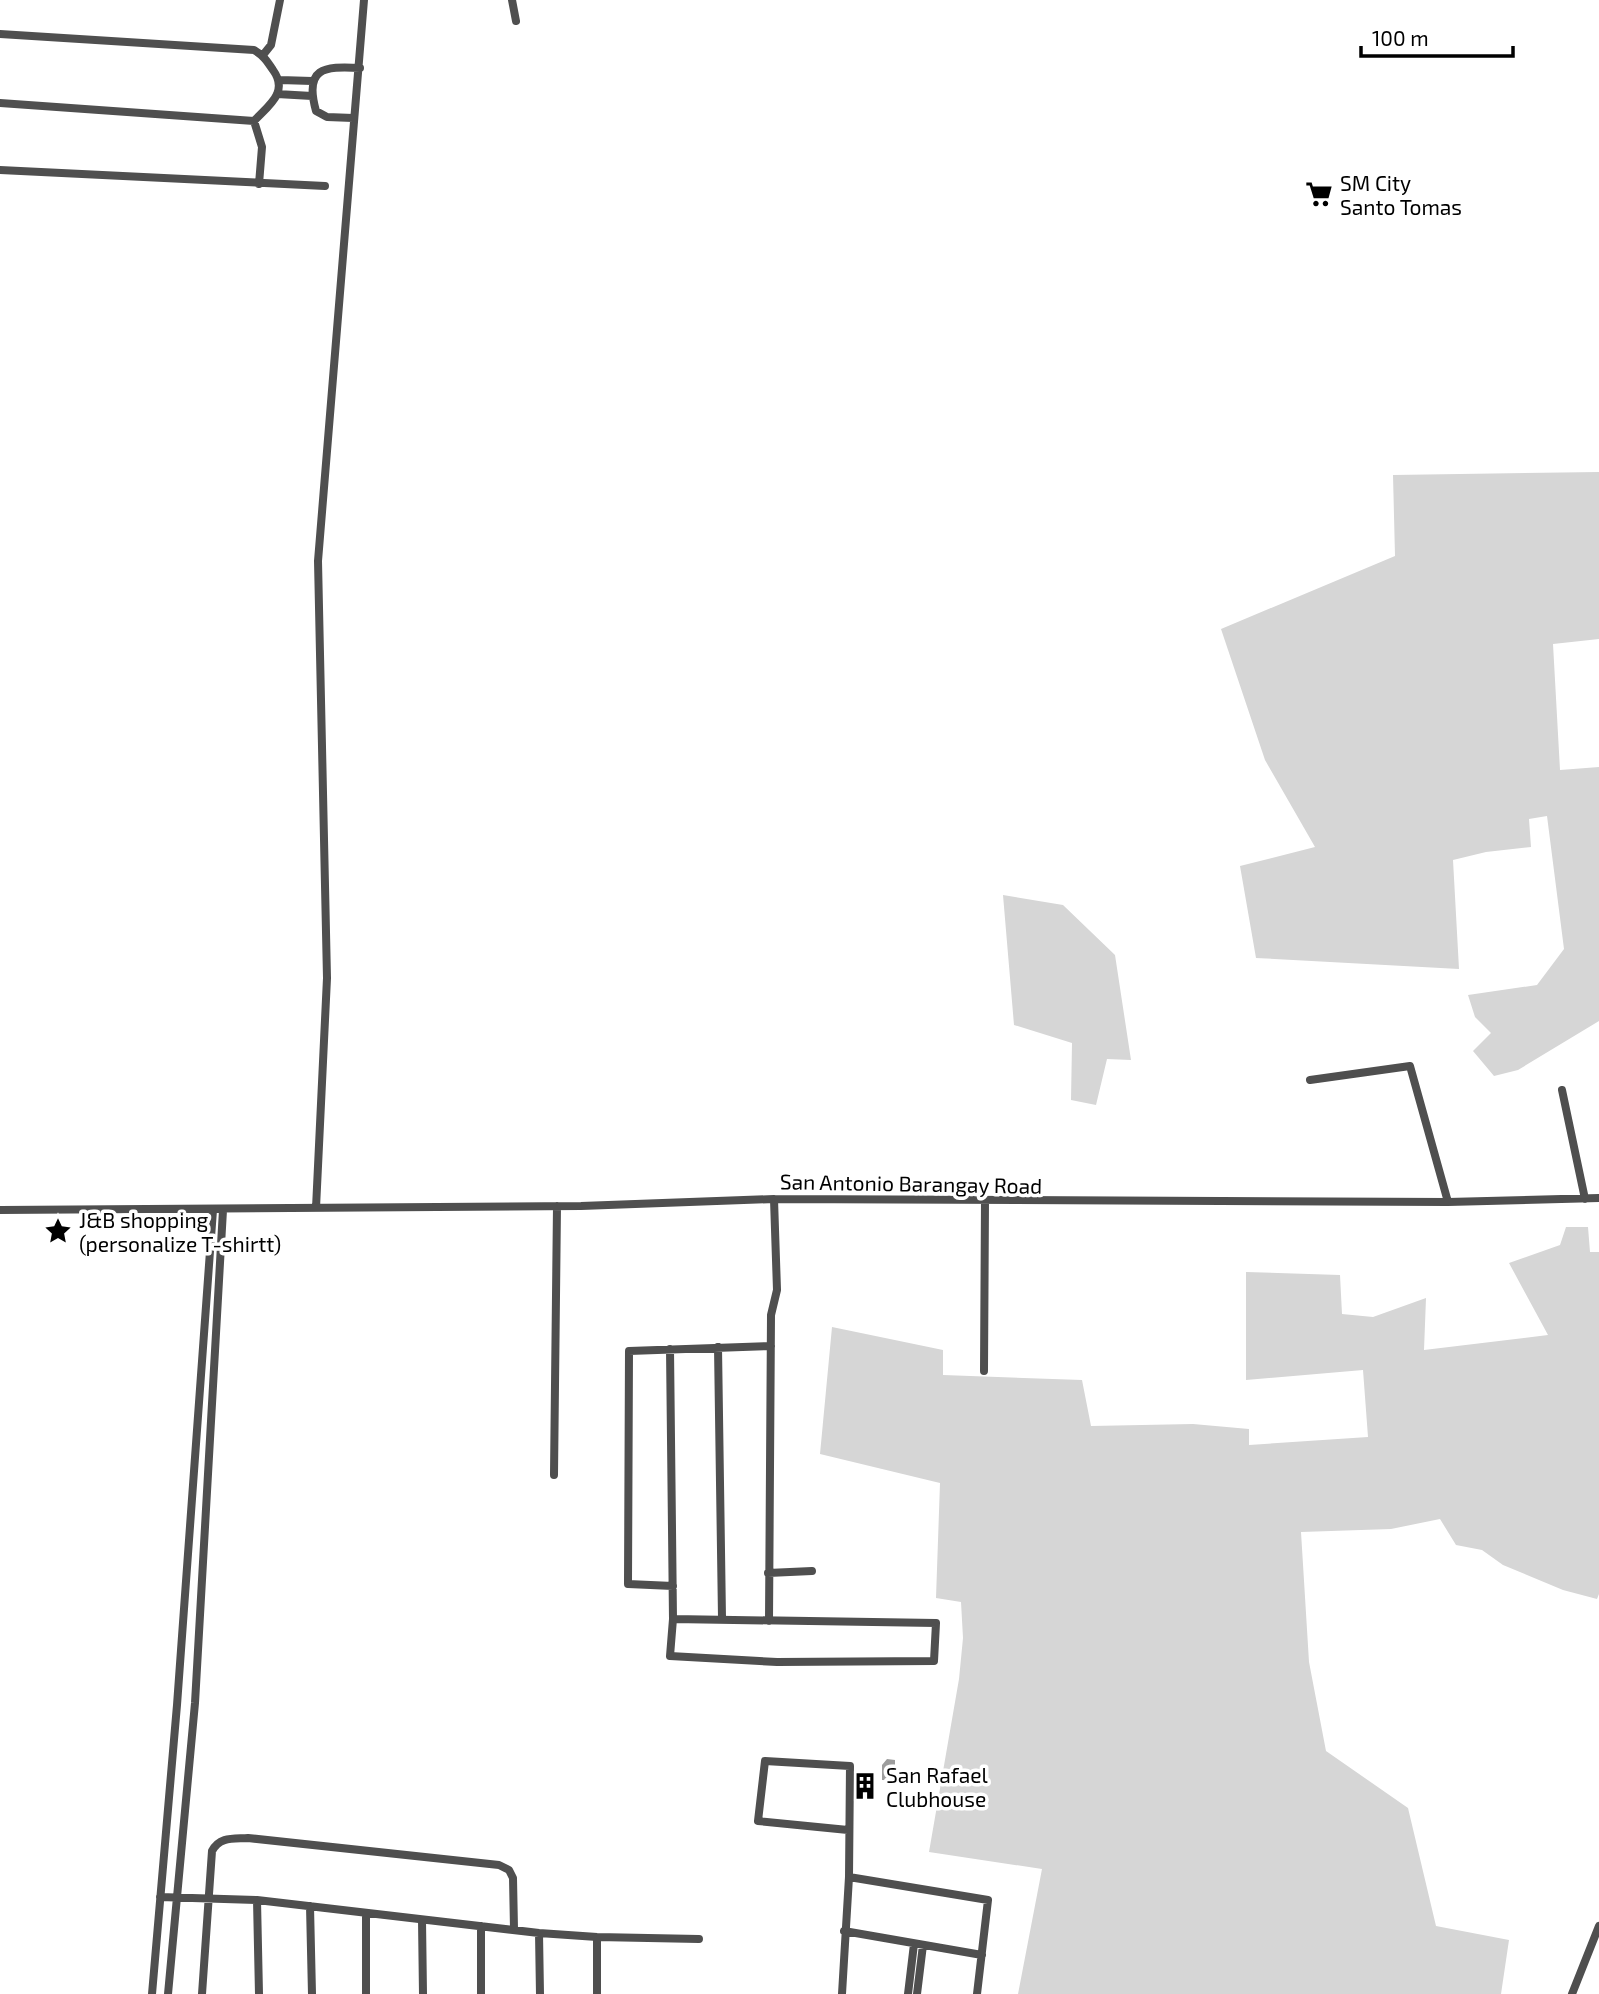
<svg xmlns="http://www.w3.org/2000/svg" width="1599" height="1994" font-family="'Exo 2',sans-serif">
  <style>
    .green { fill: #d6d6d6 }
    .water { fill: #9d9d9d }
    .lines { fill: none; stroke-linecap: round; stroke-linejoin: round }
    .street { stroke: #4f4f4f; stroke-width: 8 }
    .labels { text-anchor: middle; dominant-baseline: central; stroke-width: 7; stroke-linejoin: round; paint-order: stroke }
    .poi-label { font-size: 21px; fill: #000; stroke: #fff; text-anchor: start }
    .street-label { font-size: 21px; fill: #000; stroke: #fff }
  </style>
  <rect width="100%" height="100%" fill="#fff"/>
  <path class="green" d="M1599,472V639L1553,644L1560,770L1599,767V1021L1518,1070L1494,1076L1473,1051L1491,1033L1475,1017L1468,995L1537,985L1564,949L1547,816L1529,819L1531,847L1486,852L1453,860L1459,969L1256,958L1240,866L1315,847L1265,760L1221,629L1395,556L1393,475Z
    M1003,895L1063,905L1115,955L1131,1060L1107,1059L1096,1105L1071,1100L1072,1043L1014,1025Z
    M1566,1227H1588L1590,1252H1599V1594L1597,1599L1563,1590L1503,1565L1482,1550L1456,1545L1440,1519L1391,1529L1301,1532L1309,1662L1326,1751L1408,1808L1436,1926L1509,1940L1501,1994H1018L1042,1869L929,1852L959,1679L963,1638L961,1602L936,1598L940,1483L820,1454L832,1327L943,1350V1375L1082,1380L1091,1426L1193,1424L1249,1429V1445L1368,1437L1363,1370L1246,1380V1272L1340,1275L1342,1314L1373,1317L1426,1298L1424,1350L1548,1335L1509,1263L1560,1245Z"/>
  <path class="water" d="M887,1759L895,1760V1769L910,1774L911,1779L910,1781L882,1780V1765Z"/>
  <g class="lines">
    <path class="street" d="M512,0L516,21
      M0,34L254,50C263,55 267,61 273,70C289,92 269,105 254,121L0,103
      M263,55L271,45L280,0
      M280,80L312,81
      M277,94L312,96
      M353,118L327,117L316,111C304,68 323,66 360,68
      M254,121L262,147L259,184
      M0,170L325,186
      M1310,1080L1410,1066L1448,1202
      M1562,1090L1585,1199
      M316,1208L327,978L318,561L364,0
      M0,1210L581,1206L774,1199L1448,1202L1599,1198
      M718,1347L722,1618
      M670,1349L673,1619L670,1656L777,1662L934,1661L936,1623L673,1619
      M984,1371L985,1201
      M554,1475L557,1206
      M768,1573L812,1571
      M673,1586L628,1584L629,1351L771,1346
      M769,1621L771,1315L777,1290L774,1199
      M849,1877L988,1900L977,1994
      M160,1897L257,1900L539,1933L597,1937L699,1939
      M257,1900L259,1994
      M310,1906L312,1994
      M366,1913V1994
      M422,1920L423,1994
      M481,1926V1994
      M844,1931L982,1955
      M539,1933L540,1994
      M152,1994L177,1705L213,1210
      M168,1994L195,1703L223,1210
      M202,1994L212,1851C220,1836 234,1839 248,1838L499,1865L509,1870L513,1878L514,1929
      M597,1994V1937
      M842,1994L849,1877L850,1766L765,1761L758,1821L848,1830
      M908,1994L914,1944
      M917,1994L923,1945
      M1572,1994L1599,1926"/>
  </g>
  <defs>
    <symbol id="supermarket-bare" viewBox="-9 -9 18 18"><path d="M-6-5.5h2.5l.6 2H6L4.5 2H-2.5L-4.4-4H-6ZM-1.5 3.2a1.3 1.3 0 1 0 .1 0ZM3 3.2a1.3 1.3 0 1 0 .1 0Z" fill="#000" stroke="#fff" stroke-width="2.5" paint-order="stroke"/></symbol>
    <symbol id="sight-bare" viewBox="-9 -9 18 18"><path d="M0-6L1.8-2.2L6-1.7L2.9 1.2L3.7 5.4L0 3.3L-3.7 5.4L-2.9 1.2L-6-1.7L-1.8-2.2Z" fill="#000" stroke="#fff" stroke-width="2.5" paint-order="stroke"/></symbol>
    <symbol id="building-bare" viewBox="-9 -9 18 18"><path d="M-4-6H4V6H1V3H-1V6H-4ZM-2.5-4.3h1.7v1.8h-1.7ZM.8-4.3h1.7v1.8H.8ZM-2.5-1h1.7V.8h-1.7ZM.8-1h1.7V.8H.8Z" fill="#000" stroke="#fff" stroke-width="2.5" paint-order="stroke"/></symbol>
  </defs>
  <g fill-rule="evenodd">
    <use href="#supermarket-bare" x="1300" y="175" width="38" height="38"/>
    <use href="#sight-bare" x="39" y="1212" width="38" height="38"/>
    <use href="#building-bare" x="846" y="1767" width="38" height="38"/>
  </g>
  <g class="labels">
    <g class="poi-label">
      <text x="1340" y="182">SM City<tspan x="1340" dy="24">Santo Tomas</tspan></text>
      <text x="79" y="1219">J&amp;B shopping<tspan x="79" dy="24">(personalize T-shirtt)</tspan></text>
      <text x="886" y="1774">San Rafael<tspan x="886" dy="24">Clubhouse</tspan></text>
    </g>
    <g class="street-label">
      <text transform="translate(911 1183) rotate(1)">San Antonio Barangay Road</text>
    </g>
  </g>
  <path d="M1361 46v10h152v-10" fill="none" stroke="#000000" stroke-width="3.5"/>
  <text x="1372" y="46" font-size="21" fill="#000000" stroke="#ffffff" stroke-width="5" paint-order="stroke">100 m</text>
</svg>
